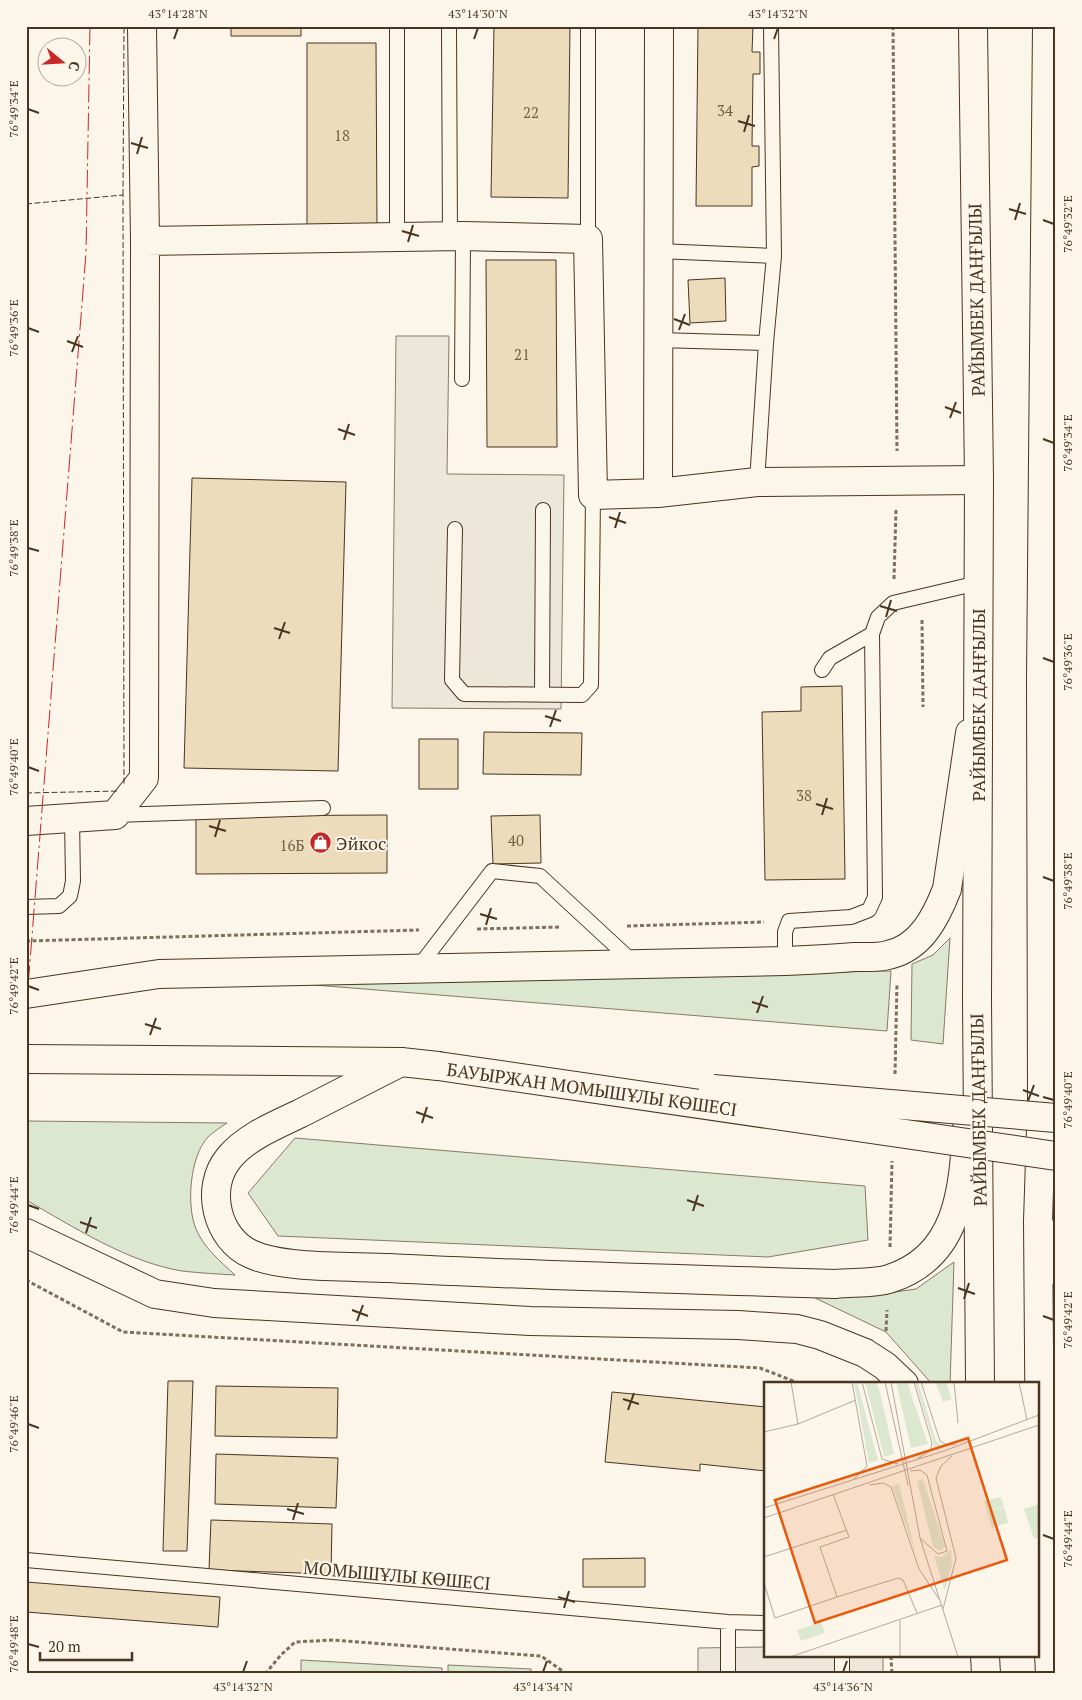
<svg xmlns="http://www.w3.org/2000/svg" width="1082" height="1700" font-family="'PT Serif',serif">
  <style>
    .green { fill: #dce7d0; stroke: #887966 }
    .parking { fill: #ede7d9; stroke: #887966 }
    .building { fill: #ecdcbc; stroke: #4a3520 }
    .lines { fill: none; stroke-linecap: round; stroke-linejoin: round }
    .service-casing { stroke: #4a3520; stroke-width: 16 }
    .minor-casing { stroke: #4a3520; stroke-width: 30 }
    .secondary-casing { stroke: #4a3520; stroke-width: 30 }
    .primary-casing { stroke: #4a3520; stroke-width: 30 }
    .trunk-casing { stroke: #4a3520; stroke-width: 30 }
    .path { stroke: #7f6f5c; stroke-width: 3; stroke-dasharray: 4 2.5; stroke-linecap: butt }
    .service { stroke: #fbf6e9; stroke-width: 14 }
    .minor { stroke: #fbf6e9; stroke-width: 28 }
    .secondary { stroke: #fbf6e9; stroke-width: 28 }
    .primary { stroke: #fbf6e9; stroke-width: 28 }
    .trunk { stroke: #fbf6e9; stroke-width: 28 }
    .primary-bridge-casing { stroke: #4a3520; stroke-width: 30; stroke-linecap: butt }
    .primary-bridge { stroke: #fbf6e9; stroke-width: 28 }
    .fence { stroke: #4a3520; stroke-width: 1; stroke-dasharray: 6 2.5; stroke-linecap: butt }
    .power { stroke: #c62828; stroke-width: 1; stroke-dasharray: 18 4 2.5 4; stroke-linecap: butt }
    .ticks { fill: none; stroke: #4a3520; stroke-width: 2 }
    .labels { text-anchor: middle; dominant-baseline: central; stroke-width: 4; stroke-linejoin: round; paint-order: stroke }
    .number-label { font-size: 15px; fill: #725f47 }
    .street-label { font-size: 18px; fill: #4a3520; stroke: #fbf6e9 }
    .poi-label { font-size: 18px; fill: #4a3520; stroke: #fbf6e9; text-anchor: start }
    .inset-road { fill: none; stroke: #b4a999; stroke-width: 1 }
    .view { fill: #e8590c; fill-opacity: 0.15; stroke: #e8590c; stroke-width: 2.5 }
    .inset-edge { fill: none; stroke: #4a3520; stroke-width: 2.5 }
    .neatline { fill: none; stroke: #4a3520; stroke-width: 2 }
    .ticks-label { font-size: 12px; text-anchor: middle; fill: #4a3520 }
  </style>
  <rect width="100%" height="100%" fill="#fbf6e9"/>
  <path class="green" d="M950,938L943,1044L911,1040L912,964L933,955Z
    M891,971L887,1031L277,982Z
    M26,1121L227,1123C221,1127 213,1132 208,1137C190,1156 186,1205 196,1229C204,1248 220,1261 235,1275C217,1274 199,1273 182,1271C127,1262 74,1227 26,1200Z
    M295,1138L865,1186L868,1240L768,1257L278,1236L248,1193Z
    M954,1262L950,1384H932L886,1332L811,1296L888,1293L916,1289Z
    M301,1660L442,1668V1674H301Z
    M448,1665L531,1669V1674H448Z"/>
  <path class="parking" d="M396,336H449L447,474L564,475L561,709L392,708Z
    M766,1647V1656H883V1674H698V1648Z"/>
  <path class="building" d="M231,26H301V36H231Z
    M494,26H570L568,198L491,197Z
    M698,26H753L752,52H760V74H753L752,146H759V166L752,167V206H696Z
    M307,43H376L377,231L307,232Z
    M486,260H556L557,447H487Z
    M725,278L726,321L690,323L688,280Z
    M192,478L346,482L338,771L184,768Z
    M842,686L845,879L765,880L762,712L801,711V687Z
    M484,732L582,733L581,775L483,774Z
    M419,739H458V789H419Z
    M387,815V873L196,874V816Z
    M540,815L541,863L493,864L491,816Z
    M168,1381H193L187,1551H163Z
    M216,1386L338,1388L337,1438L215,1436Z
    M612,1392L766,1407V1471L700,1464V1471L605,1462Z
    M216,1454L338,1458L336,1508L215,1504Z
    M211,1520L332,1524L331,1574L209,1570Z
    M645,1558V1587H583V1559Z
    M26,1582L220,1597L218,1627L26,1612Z"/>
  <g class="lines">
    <defs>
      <path id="service" d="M397,26V237
        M449,26L450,236
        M771,26L774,256
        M588,239V26
        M658,340L766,343L774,256L658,251
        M462,379L463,236
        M757,482L766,343
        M455,529L452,680L464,694L582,695L591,685L593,495
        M822,670L830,658L872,634
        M542,695L543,510
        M115,815L323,808
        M26,907L59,906L70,896L73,881L72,818
        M785,961V932L789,921L851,917L869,910L875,897L872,634L878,617L893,603L978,583
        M417,969L492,871L540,876L634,963
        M26,1560L728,1622L766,1623
        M842,1656V1674
        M728,1674V1622"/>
      <path id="minor" d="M142,26L145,241
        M658,493L659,26
        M26,821L115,815L144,778L145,241L463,236L588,239L593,495L658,493L757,482L979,480"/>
      <path id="secondary" d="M26,1059L401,1062L438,1066"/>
      <path id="primary" d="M26,994L159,974L785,961C808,960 831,959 854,957C865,957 878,958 888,955C921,948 936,917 947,889L970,733
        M401,1062C367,1079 334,1096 301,1113C276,1125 246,1137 229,1158C204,1188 217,1239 251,1254C282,1269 353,1266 389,1268C538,1276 687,1279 835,1284C852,1282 873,1284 889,1279C959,1257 963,1190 967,1128
        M1039,1224L1056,1270
        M26,1233L155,1294L214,1303L530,1321L738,1325L797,1329L820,1335L865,1353L885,1366L904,1384"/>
      <path id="trunk" d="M973,26L979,480L977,999L980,1384
        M1047,26L1041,679L1042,1098L1038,1221L1040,1479L1050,1674
        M985,1656L986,1674"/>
    </defs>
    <use href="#service" class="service-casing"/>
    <use href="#minor" class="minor-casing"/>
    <use href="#secondary" class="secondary-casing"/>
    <use href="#primary" class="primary-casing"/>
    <use href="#trunk" class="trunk-casing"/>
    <path class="path" d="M893,26L897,451
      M894,579L896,510
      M922,620L923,707
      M627,926L764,922
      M477,929L561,927
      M26,941L419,930
      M895,1074L897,983
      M890,1247L892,1161
      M26,1280L123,1332L760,1368L801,1384
      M886,1331L887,1310
      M891,1656L892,1674
      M265,1674L281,1655L295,1642L333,1640L541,1656L567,1674"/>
    <use href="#service" class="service"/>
    <use href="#minor" class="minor"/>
    <use href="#secondary" class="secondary"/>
    <use href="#primary" class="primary"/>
    <use href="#trunk" class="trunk"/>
    <defs>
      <path id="primary-bridge" d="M438,1066L1056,1156
        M713,1089L1056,1118"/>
    </defs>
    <use href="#primary-bridge" class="primary-bridge-casing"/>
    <use href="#primary-bridge" class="primary-bridge"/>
    <path class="fence" d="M123,195L124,26
      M26,204L123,195L124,786
      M26,793L119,791"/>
    <path class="power" d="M26,1012L86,253L90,26"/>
  </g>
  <path class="ticks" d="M174,39L178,28M474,39L478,28M774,39L778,28M28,109L39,113M738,121L755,126M744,132L749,115M131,143L148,148M137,154L142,137M1009,209L1026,214M1015,220L1020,203M1043,220L1054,224M402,231L419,236M408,242L413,225M674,319L690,325M28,328L39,332M679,330L685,314M67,341L83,347M72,352L78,336M945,407L961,413M950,418L956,402M338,429L355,435M1043,439L1054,443M344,440L349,424M609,517L626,523M615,528L620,512M28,548L39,551M880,606L897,611M886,617L891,600M274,628L290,633M279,639L285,622M1043,658L1054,662M545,716L561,721M550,727L556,710M28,767L39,771M816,804L833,809M822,815L827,798M209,826L226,831M215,837L220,820M1043,877L1054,881M480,914L497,919M486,925L491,908M28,986L39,990M752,1002L768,1007M757,1013L763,996M145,1024L161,1029M150,1035L156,1018M1023,1090L1039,1096M1043,1097L1054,1100M1028,1101L1034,1085M416,1112L433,1118M422,1123L427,1107M687,1200L704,1206M28,1205L39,1209M693,1211L698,1195M80,1222L97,1228M86,1233L91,1217M958,1288L975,1294M964,1299L969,1283M352,1310L368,1316M1043,1316L1054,1320M357,1321L363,1305M623,1399L639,1404M628,1410L634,1393M28,1424L39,1428M287,1509L304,1514M293,1520L298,1503M1043,1535L1054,1539M558,1597L575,1602M564,1608L569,1591M28,1644L39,1647M243,1672L247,1661M543,1672L547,1661M843,1672L847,1661"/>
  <defs>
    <symbol id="shop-disc" viewBox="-11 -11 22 22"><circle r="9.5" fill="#c62828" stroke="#fbf6e9"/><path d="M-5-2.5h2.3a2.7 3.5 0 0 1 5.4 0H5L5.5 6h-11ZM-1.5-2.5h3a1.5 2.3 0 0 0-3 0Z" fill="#fff"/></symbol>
  </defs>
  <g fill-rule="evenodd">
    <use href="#shop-disc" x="308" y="830" width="25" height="25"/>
  </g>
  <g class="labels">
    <g class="number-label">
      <text x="725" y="110">34</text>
      <text x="531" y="112">22</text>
      <text x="342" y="135">18</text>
      <text x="522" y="354">21</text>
      <text x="804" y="795">38</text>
      <text x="516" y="840">40</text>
      <text x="292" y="845">16Б</text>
    </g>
    <g class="street-label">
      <text transform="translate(976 300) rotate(-91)">РАЙЫМБЕК ДАҢҒЫЛЫ</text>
      <text transform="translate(978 705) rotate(-90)">РАЙЫМБЕК ДАҢҒЫЛЫ</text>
      <text transform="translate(592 1089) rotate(8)">БАУЫРЖАН МОМЫШҰЛЫ КӨШЕСІ</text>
      <text transform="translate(978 1110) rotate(-91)">РАЙЫМБЕК ДАҢҒЫЛЫ</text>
      <text transform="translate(397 1575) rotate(5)">МОМЫШҰЛЫ КӨШЕСІ</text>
    </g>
    <g class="poi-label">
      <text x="336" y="843">Эйкос</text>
    </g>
  </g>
  <g transform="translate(764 1382)">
    <rect width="275" height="275" fill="#fbf6e9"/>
    <path d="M90,0H93L114,78L105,81ZM101,0H112L116,10L130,72L120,75ZM132,0H143L164,62L147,66ZM151,0H154L172,59L179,65L169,68L170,62ZM182,0L188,17L179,20L172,1ZM159,97L181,164L177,169L169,165L153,99ZM135,102L152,173L128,104ZM237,115L240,124L224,129L240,125L244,141L228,146L220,119ZM275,122V155L270,157L260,127ZM187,167L188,182L181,209L170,174L179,175ZM57,240L61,251L37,259L33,248Z" fill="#dce7d0"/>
    <path class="inset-road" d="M27,0L34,42M88,0L103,84L90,97M98,0L118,77L134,82M121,0L144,103M127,0L156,156L194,275M150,0L168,61L166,69L153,77M157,0L176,59L183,63L192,62M190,0L194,41M255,0L263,38M0,50L34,42L92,18M146,89L156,88L163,93L183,169L174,172L157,157M105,103L119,101L127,105L155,187L175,217M69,112L85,155L56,165L73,215L134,196L139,198L153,231M0,126L180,69L275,33M0,136L275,43M0,175L83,148M0,201L11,236L73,215M179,227L192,176L172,96L177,84L188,74M136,238V275M26,275L178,223"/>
    <path class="view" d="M204,56L243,178L51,241L11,118Z"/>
    <rect width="275" height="275" class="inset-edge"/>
  </g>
  <rect width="1082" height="1700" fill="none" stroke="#fbf6e9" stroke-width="55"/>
  <g transform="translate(62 62) rotate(108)"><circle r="24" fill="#fbf6e9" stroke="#b4a999"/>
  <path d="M0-4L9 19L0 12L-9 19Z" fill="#c62828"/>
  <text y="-8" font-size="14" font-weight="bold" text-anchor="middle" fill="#4a3520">С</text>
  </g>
  <path d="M40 1652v8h92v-8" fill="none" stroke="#4a3520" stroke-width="2.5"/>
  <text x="48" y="1652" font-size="15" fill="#4a3520" stroke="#fbf6e9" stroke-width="4" paint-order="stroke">20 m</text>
  <rect x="28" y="28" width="1026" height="1644" class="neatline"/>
  <g class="ticks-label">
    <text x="178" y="18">43°14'28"N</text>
    <text x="478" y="18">43°14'30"N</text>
    <text x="778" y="18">43°14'32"N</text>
    <text transform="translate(14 109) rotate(-90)" y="4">76°49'34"E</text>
    <text transform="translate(1068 224) rotate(-90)" y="4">76°49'32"E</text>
    <text transform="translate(14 328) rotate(-90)" y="4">76°49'36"E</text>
    <text transform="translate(1068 443) rotate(-90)" y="4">76°49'34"E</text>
    <text transform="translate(14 548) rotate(-90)" y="4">76°49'38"E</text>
    <text transform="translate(1068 662) rotate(-90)" y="4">76°49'36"E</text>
    <text transform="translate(14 767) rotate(-90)" y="4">76°49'40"E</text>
    <text transform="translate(1068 881) rotate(-90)" y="4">76°49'38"E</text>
    <text transform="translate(14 986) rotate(-90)" y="4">76°49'42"E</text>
    <text transform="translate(1068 1100) rotate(-90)" y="4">76°49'40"E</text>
    <text transform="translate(14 1205) rotate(-90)" y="4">76°49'44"E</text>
    <text transform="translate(1068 1320) rotate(-90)" y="4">76°49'42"E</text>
    <text transform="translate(14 1424) rotate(-90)" y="4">76°49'46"E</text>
    <text transform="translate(1068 1539) rotate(-90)" y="4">76°49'44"E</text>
    <text transform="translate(14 1644) rotate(-90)" y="4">76°49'48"E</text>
    <text x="243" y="1691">43°14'32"N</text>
    <text x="543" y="1691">43°14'34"N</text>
    <text x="843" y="1691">43°14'36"N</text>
  </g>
</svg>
